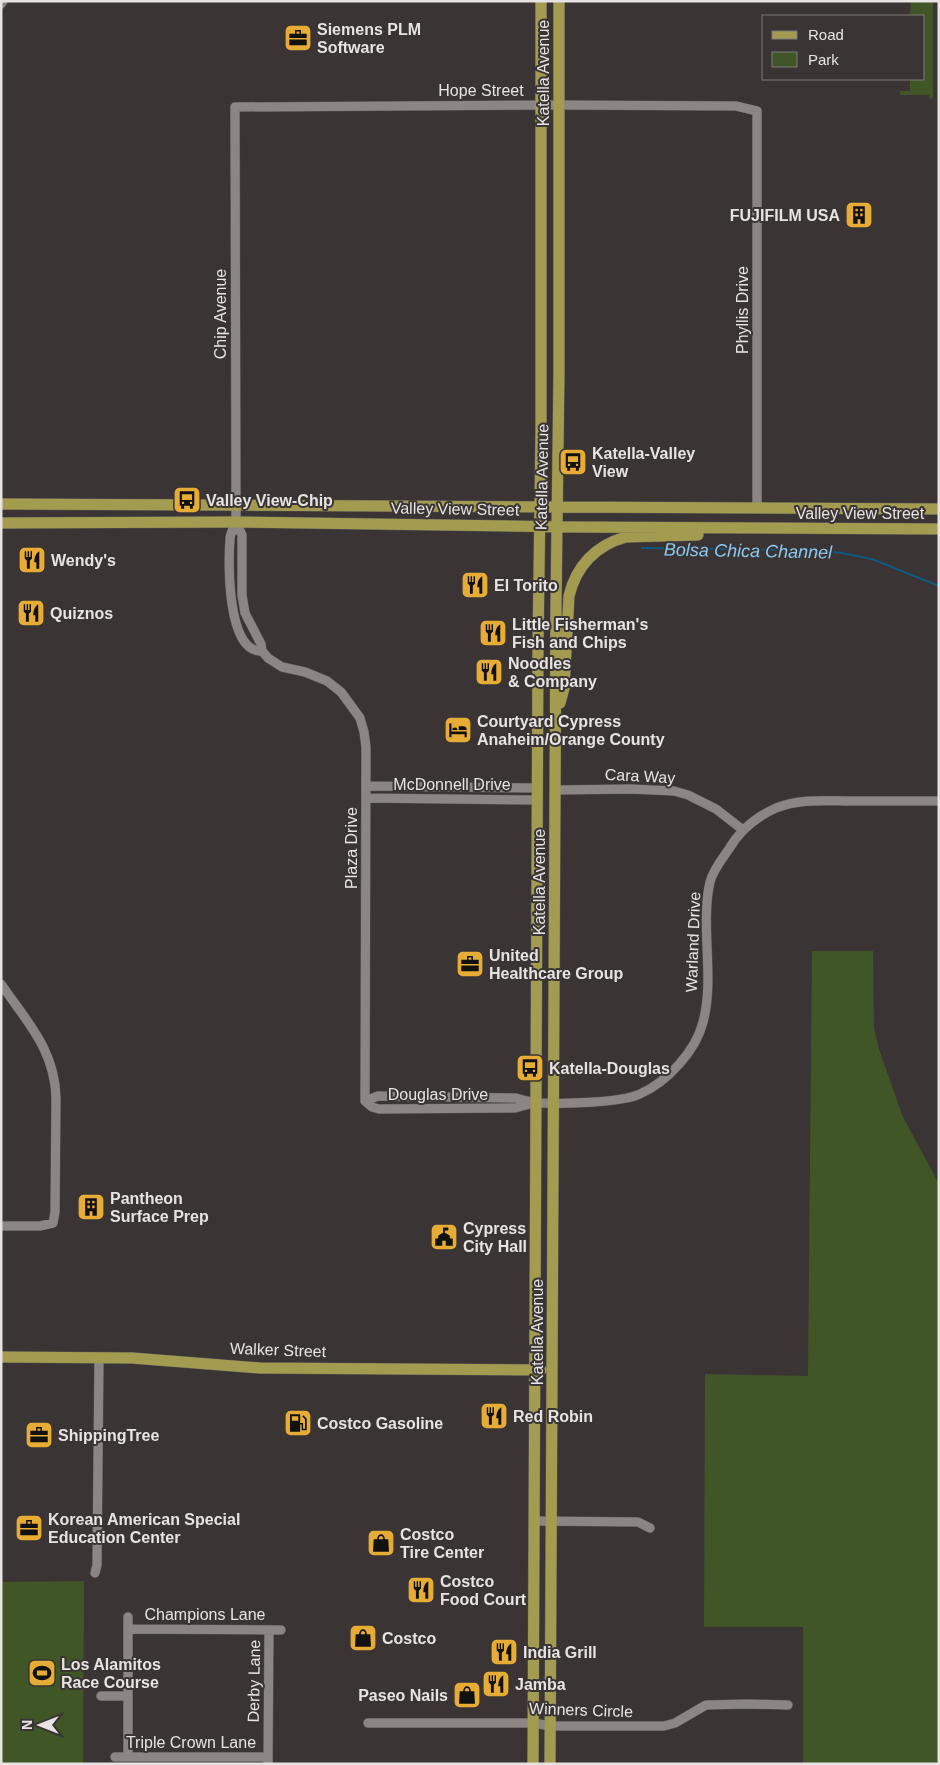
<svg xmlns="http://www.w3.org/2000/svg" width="940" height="1765" font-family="Arial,sans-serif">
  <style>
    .green { fill: #415627 }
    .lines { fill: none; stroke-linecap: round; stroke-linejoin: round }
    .stream { stroke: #105980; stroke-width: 2 }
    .minor-casing { stroke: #585453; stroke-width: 10 }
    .major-casing { stroke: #585453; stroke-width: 12 }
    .minor { stroke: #8b8684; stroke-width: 9 }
    .major { stroke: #a29b50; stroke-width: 11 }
    .labels { text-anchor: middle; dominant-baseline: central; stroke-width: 4; stroke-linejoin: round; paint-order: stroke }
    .poi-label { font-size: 16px; font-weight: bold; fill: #e6e3e2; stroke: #3a3534; text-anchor: start }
    .street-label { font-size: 16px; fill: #e6e3e2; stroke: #3a3534 }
    .water-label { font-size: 18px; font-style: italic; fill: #8ac9f2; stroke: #3a3534 }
  </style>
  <rect width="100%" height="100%" fill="#3a3534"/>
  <path class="green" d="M911,1H933V98L930,99L929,95H900V91H910V79H924V16H910Z
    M812,951H873L874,1029L879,1049L902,1115L939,1184V1764H803V1627H704L705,1374L808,1376Z
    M84,1581L83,1764H1V1582Z"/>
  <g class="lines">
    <path class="stream" d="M642,548L815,550L842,553L872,559L939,586"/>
    <defs>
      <path id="minor" d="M1,4L3,1
        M236,522L242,535V595L245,613L261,644L262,651L268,658L282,667L305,672L327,681L341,692L360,718L364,732L366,747L365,1101
        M262,651C227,653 228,563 230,539C230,533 234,528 236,521C236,516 236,511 236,506L235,107L558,105L736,106L757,111V508
        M366,786L537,788
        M556,790L631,789L674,791L688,795L716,809L743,830
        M366,798L537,800
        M1,984C27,1022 55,1050 56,1098L55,1212L53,1223L40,1226H1
        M365,1101L378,1096L516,1098C523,1100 531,1102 538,1103C561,1104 621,1103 640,1094C667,1082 696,1051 703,1022C715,978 700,926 710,882C713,870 722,859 729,849C740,830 756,817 776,808C800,798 827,801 851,801C881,801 910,801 939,801
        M365,1101L372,1107L379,1109L515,1108L534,1103
        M534,1521L638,1522L650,1528
        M95,1573L97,1565L99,1358
        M128,1629L281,1630
        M101,1696H128
        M368,1723H534L550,1726H664L675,1723L706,1705L747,1704L788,1705
        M128,1756V1617
        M115,1757H268
        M268,1764L269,1630"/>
      <path id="major" d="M1,504L939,509
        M1,523L236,522L571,527L939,529
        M560,703L564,688L569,596C576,566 596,545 626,537L698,535
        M1,1357L132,1358L260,1368L541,1370
        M533,1764L538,646L541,429V1
        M550,1764L556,603L559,372V1"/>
    </defs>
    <use href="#minor" class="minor-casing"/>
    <use href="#major" class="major-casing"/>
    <use href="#minor" class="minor"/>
    <use href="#major" class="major"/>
  </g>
  <defs>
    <symbol id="office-square" viewBox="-11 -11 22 22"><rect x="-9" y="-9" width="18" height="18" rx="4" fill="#e7ac36" stroke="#3a3534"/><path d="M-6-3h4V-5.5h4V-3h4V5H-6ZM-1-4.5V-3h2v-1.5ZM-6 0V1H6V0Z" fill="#111"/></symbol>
    <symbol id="building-square" viewBox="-11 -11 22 22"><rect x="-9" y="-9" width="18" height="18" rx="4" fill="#e7ac36" stroke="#3a3534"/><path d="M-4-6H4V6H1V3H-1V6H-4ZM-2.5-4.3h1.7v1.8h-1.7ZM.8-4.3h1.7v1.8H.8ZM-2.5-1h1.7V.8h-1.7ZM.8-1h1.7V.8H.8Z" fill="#111"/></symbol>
    <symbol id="bus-square" viewBox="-11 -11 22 22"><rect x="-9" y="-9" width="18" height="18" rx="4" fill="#e7ac36" stroke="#3a3534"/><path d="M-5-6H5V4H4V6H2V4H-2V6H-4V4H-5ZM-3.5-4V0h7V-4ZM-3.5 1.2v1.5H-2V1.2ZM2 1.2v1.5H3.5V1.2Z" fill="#111"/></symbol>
    <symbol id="restaurant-square" viewBox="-11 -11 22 22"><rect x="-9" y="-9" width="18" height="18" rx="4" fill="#e7ac36" stroke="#3a3534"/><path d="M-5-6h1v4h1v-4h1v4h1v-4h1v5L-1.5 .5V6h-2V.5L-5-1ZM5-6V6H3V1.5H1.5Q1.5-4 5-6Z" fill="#111"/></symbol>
    <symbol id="hotel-square" viewBox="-11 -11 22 22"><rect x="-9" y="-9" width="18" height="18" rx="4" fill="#e7ac36" stroke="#3a3534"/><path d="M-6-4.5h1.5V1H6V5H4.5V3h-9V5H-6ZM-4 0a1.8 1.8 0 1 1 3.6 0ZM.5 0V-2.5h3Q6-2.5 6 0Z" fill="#111"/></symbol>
    <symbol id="civic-square" viewBox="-11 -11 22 22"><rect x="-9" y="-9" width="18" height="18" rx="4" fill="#e7ac36" stroke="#3a3534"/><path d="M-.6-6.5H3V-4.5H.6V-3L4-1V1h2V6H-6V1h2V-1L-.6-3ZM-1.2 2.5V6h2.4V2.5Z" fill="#111"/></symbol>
    <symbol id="fuel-square" viewBox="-11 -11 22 22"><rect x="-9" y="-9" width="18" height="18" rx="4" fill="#e7ac36" stroke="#3a3534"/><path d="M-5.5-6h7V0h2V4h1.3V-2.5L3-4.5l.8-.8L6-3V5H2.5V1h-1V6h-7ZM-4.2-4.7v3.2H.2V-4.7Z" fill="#111"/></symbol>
    <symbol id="shop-square" viewBox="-11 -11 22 22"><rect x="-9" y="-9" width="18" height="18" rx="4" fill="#e7ac36" stroke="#3a3534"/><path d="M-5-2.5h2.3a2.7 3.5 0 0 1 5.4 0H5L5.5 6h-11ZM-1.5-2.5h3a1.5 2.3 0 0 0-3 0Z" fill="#111"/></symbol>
    <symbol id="stadium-square" viewBox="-11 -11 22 22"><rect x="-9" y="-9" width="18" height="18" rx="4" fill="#e7ac36" stroke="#3a3534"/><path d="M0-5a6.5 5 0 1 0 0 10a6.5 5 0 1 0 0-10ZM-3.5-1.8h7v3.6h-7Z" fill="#111"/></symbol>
  </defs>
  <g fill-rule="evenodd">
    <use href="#office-square" x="282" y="22" width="32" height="32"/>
    <use href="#building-square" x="843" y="199" width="32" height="32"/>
    <use href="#bus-square" x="557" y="446" width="32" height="32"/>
    <use href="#bus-square" x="171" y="484" width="32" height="32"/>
    <use href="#restaurant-square" x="16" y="544" width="32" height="32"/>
    <use href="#restaurant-square" x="459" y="569" width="32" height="32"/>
    <use href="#restaurant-square" x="15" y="597" width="32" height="32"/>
    <use href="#restaurant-square" x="477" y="617" width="32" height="32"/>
    <use href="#restaurant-square" x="473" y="656" width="32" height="32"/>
    <use href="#hotel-square" x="442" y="714" width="32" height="32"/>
    <use href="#office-square" x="454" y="948" width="32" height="32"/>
    <use href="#bus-square" x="514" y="1052" width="32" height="32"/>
    <use href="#building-square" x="75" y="1191" width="32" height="32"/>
    <use href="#civic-square" x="428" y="1221" width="32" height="32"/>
    <use href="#restaurant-square" x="478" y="1400" width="32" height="32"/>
    <use href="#fuel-square" x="282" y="1407" width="32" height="32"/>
    <use href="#office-square" x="23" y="1419" width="32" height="32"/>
    <use href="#office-square" x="13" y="1512" width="32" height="32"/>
    <use href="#shop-square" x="365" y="1527" width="32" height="32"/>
    <use href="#restaurant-square" x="405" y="1574" width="32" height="32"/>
    <use href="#shop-square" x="347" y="1622" width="32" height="32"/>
    <use href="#restaurant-square" x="488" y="1636" width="32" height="32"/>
    <use href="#stadium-square" x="26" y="1657" width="32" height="32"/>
    <use href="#restaurant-square" x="480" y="1668" width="32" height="32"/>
    <use href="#shop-square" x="451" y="1679" width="32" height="32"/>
  </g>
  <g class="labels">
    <g class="poi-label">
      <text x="317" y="29">Siemens PLM<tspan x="317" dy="18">Software</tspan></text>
      <text x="840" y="215" text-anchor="end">FUJIFILM USA</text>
      <text x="592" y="453">Katella-Valley<tspan x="592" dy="18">View</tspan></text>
      <text x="206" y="500">Valley View-Chip</text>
      <text x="51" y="560">Wendy's</text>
      <text x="494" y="585">El Torito</text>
      <text x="50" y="613">Quiznos</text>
      <text x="512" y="624">Little Fisherman's<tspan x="512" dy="18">Fish and Chips</tspan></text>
      <text x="508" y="663">Noodles<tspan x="508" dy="18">&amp; Company</tspan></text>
      <text x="477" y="721">Courtyard Cypress<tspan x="477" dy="18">Anaheim/Orange County</tspan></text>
      <text x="489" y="955">United<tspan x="489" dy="18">Healthcare Group</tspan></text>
      <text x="549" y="1068">Katella-Douglas</text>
      <text x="110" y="1198">Pantheon<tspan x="110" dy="18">Surface Prep</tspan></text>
      <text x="463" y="1228">Cypress<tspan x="463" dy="18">City Hall</tspan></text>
      <text x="513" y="1416">Red Robin</text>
      <text x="317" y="1423">Costco Gasoline</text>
      <text x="58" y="1435">ShippingTree</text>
      <text x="48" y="1519">Korean American Special<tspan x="48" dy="18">Education Center</tspan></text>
      <text x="400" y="1534">Costco<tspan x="400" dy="18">Tire Center</tspan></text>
      <text x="440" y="1581">Costco<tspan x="440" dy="18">Food Court</tspan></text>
      <text x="382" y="1638">Costco</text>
      <text x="523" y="1652">India Grill</text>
      <text x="61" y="1664">Los Alamitos<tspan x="61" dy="18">Race Course</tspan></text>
      <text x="515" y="1684">Jamba</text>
      <text x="448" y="1695" text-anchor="end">Paseo Nails</text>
    </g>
    <g class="street-label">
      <text transform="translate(543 73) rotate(-90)">Katella Avenue</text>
      <text x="481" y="90">Hope Street</text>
      <text transform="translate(742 310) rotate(-90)">Phyllis Drive</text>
      <text transform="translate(220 314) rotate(-90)">Chip Avenue</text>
      <text transform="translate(542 477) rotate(-89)">Katella Avenue</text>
      <text transform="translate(455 509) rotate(1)">Valley View Street</text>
      <text x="860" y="513">Valley View Street</text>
      <text transform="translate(640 776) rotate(3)">Cara Way</text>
      <text x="452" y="784">McDonnell Drive</text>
      <text transform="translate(351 848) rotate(-90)">Plaza Drive</text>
      <text transform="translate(539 882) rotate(-90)">Katella Avenue</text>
      <text transform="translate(693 942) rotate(-88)">Warland Drive</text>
      <text x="438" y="1094">Douglas Drive</text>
      <text transform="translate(537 1332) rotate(-90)">Katella Avenue</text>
      <text transform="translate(278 1350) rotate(2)">Walker Street</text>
      <text x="205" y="1614">Champions Lane</text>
      <text transform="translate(254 1681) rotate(-89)">Derby Lane</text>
      <text transform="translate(581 1710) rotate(2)">Winners Circle</text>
      <text x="191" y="1742">Triple Crown Lane</text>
    </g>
    <g class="water-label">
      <text transform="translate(748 551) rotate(1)">Bolsa Chica Channel</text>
    </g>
  </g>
  <rect width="940" height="1765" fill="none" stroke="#e6e3e2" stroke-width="5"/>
  <rect x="762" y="15" width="162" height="65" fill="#3a3534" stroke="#7f7b7a"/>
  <rect x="772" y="31" width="25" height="8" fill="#a29b50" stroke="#7f7b7a"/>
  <text x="808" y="40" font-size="15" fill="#e6e3e2">Road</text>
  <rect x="772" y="52" width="25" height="15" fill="#415627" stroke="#7f7b7a"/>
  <text x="808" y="65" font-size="15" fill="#e6e3e2">Park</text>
  <g transform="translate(40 1725) rotate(270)" stroke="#3a3534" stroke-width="4" paint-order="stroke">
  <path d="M0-4L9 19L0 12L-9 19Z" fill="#e6e3e2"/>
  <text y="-8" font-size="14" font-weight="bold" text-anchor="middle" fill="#e6e3e2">N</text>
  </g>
</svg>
